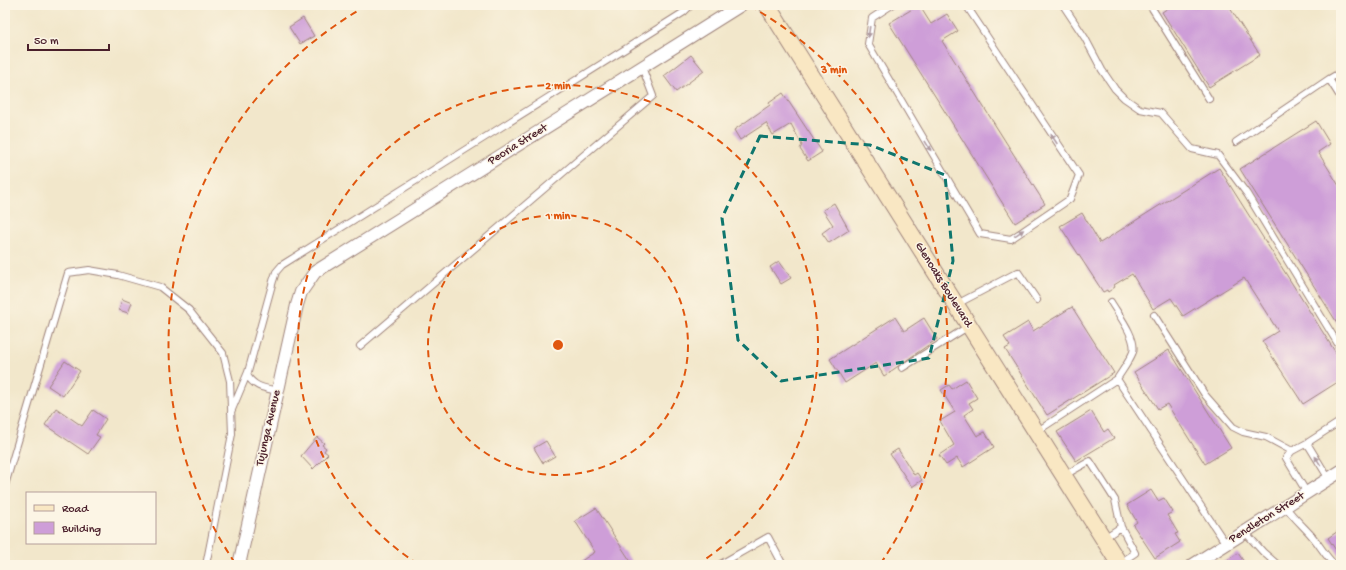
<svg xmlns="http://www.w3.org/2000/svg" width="1346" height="570" font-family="'Gochi Hand',sans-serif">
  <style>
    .building { fill: #ce9ed8 }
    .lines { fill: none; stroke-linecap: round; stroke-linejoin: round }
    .service-casing { stroke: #9e837b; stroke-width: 8 }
    .minor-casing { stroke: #9e837b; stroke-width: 14 }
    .secondary-casing { stroke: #9e837b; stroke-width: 18 }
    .service { stroke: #fff; stroke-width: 6 }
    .minor { stroke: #fff; stroke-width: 12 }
    .secondary { stroke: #f9e7c3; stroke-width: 16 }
    .oneway { fill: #ae9aa0 }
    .marked { fill: none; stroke: #0f766e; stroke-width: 3; stroke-dasharray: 8 5; stroke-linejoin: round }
    .ring { fill: none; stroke: #e0560e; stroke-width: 2; stroke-dasharray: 7 5 }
    .labels { text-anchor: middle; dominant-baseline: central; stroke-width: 3; stroke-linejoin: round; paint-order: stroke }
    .street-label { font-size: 12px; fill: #4a1f2b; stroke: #fcf5e5 }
    .centre { fill: #e0560e; stroke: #fcf5e5; stroke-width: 2 }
    .ring-label { font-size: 12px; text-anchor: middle; font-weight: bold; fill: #e0560e; stroke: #fcf5e5; stroke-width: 3; stroke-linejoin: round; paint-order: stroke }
  </style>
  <rect width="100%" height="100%" fill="#fcf5e5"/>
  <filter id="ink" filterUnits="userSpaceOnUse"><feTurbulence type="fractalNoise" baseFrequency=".025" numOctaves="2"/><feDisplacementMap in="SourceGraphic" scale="8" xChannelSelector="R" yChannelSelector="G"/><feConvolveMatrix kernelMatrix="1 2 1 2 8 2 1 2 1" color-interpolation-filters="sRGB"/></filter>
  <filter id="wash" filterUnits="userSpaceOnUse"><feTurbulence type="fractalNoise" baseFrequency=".012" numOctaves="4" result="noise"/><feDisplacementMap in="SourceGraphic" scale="16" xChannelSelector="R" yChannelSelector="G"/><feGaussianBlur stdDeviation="0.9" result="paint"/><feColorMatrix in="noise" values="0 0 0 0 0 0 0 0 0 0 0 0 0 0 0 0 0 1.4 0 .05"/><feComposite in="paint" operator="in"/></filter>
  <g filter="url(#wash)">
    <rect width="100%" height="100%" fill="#f2e7cb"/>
    <g id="blocks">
      <path class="building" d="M919,5L931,24L947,14L958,31L942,41L1045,204L1015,223L889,23Z
        M1173,5H1228L1260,55L1209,87L1162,12Z
        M303,18L314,36L300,44L289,27Z
        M691,55L704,71L676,92L664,76Z
        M783,93L822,152L808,161L800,149L802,145L791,124L773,135L766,123L740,140L734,130L770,105L769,103Z
        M1316,121L1330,144L1318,152L1341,189V329L1240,169Z
        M1219,168L1341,361V380L1303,404L1262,341L1278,331L1244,278L1183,316L1171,298L1153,309L1132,274L1114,285L1115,287L1108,292L1107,290L1103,292L1060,226L1082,213L1100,243Z
        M834,203L849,230L829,243L822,233L833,225L823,210Z
        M779,261L791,278L781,284L770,267Z
        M122,299L132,303L128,313L119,310Z
        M1072,307L1114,373L1047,415L1005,349L1010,346L1004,337L1028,322L1033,331Z
        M895,317L904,331L924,318L937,339L884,376L876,363L845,383L830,359Z
        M1169,350L1231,448L1205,464L1167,404L1158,409L1134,372Z
        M65,361L80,371L63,396L48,386Z
        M966,380L977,398L969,403L973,409L964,415L977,436L985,432L994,447L963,467L957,458L946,465L939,455L954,445L940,421L955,412L941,390L949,385L952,389Z
        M56,408L82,426L93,410L106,419L96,435L100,437L88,454L45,425Z
        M1091,411L1104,432L1108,429L1114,438L1076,461L1057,432Z
        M317,437L324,443L322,445L326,448L324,451L328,454L313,469L301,456Z
        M546,441L555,456L543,463L534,448Z
        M898,449L914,475L917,473L922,480L912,487L890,454Z
        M1151,490L1158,501L1164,498L1173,512L1167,515L1178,533L1175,534L1180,542L1155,558L1133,525L1137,522L1127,505Z
        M596,508L633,565H575L595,552L575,521Z
        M1341,529V558L1328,538Z
        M1238,553L1246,565H1219Z"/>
    </g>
  </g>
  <g filter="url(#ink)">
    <use href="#blocks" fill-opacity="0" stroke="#9e837b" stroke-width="1"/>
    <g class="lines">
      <defs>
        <path id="service" d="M892,5L872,18L868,44L980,234L1011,239L1070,199L1079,175L966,5
          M1063,5L1085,38L1102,70L1115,89L1124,98L1140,109L1161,113L1192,149L1218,155L1247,194L1341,349
          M1150,5L1209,99
          M1341,72L1329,79L1341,98
          M1236,142L1329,79
          M957,304L1018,272L1037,300
          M1154,315L1205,395L1233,427L1243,432L1266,437L1292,451
          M360,346L653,96L642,67
          M902,368L969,326
          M247,375C254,387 264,388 278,391
          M1117,379L1226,544
          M231,412L248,372L273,281L276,272L282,265L684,12L691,5
          M1036,432L1117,379C1122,371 1129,362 1133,352C1137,338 1118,314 1111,302
          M1307,443L1329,479
          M1065,475L1090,461L1115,500L1121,527
          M5,485L68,273L89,270L118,275L160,287L189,310L223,353L230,381L232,434L206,565
          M1307,493L1286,458L1292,451L1307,443L1341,421
          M1285,506C1293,517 1302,525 1311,535C1320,545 1325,556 1335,565
          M1245,532L1263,552L1278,565
          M1104,538L1121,527L1135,553L1120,563
          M719,565L768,537L783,565"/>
        <path id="minor" d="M239,565L297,305L301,292L315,272L741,5
          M1193,565L1341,471"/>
        <path id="secondary" d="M767,5L1120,565"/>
      </defs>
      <use href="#service" class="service-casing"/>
      <use href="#minor" class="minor-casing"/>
      <use href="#secondary" class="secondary-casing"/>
      <use href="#service" class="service"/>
      <use href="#minor" class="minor"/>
      <use href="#secondary" class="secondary"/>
    </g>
    <defs><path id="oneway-solid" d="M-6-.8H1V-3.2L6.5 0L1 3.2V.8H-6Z"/></defs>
    <g class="oneway">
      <use href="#oneway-solid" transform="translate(869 32) rotate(98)"/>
      <use href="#oneway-solid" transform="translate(1054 139) rotate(-123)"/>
      <use href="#oneway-solid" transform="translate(928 146) rotate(59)"/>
      <use href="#oneway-solid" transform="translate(1019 233) rotate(-34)"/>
      <use href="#oneway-solid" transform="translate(1318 461) rotate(-122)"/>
    </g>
  </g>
  <path class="marked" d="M760,136L870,145L945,175L953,261L929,358L781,381L738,340L722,218Z"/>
  <g class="ring">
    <circle cx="558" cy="345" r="130"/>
    <path d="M418 564A260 260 0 1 1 698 564"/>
    <path d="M235 563A390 390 0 0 1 366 6M750 6A390 390 0 0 1 881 563"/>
  </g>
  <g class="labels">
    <g class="street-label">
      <text transform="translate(518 145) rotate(-32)">Peoria Street</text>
      <text transform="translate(943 285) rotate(58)">Glenoaks Boulevard</text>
      <text transform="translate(269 428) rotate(-77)">Tujunga Avenue</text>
      <text transform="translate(1267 518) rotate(-32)">Pendleton Street</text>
    </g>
  </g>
  <circle cx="558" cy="345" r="6" class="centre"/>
  <g class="ring-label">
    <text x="834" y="73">3 min</text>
    <text x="558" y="89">2 min</text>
    <text x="558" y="219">1 min</text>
  </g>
  <rect width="1346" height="570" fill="none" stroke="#fcf5e5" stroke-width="20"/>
  <rect x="26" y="492" width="130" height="52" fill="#fcf5e5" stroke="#b59f9b"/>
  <rect x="34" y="505" width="20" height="6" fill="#f9e7c3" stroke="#b59f9b"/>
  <text x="62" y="512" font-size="12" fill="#4a1f2b">Road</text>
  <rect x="34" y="522" width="20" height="12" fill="#ce9ed8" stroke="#b59f9b"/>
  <text x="62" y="532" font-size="12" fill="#4a1f2b">Building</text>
  <path d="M28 44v6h81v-6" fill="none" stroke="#4a1f2b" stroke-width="2"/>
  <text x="34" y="44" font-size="12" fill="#4a1f2b" stroke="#fcf5e5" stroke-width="3" paint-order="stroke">50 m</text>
</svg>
